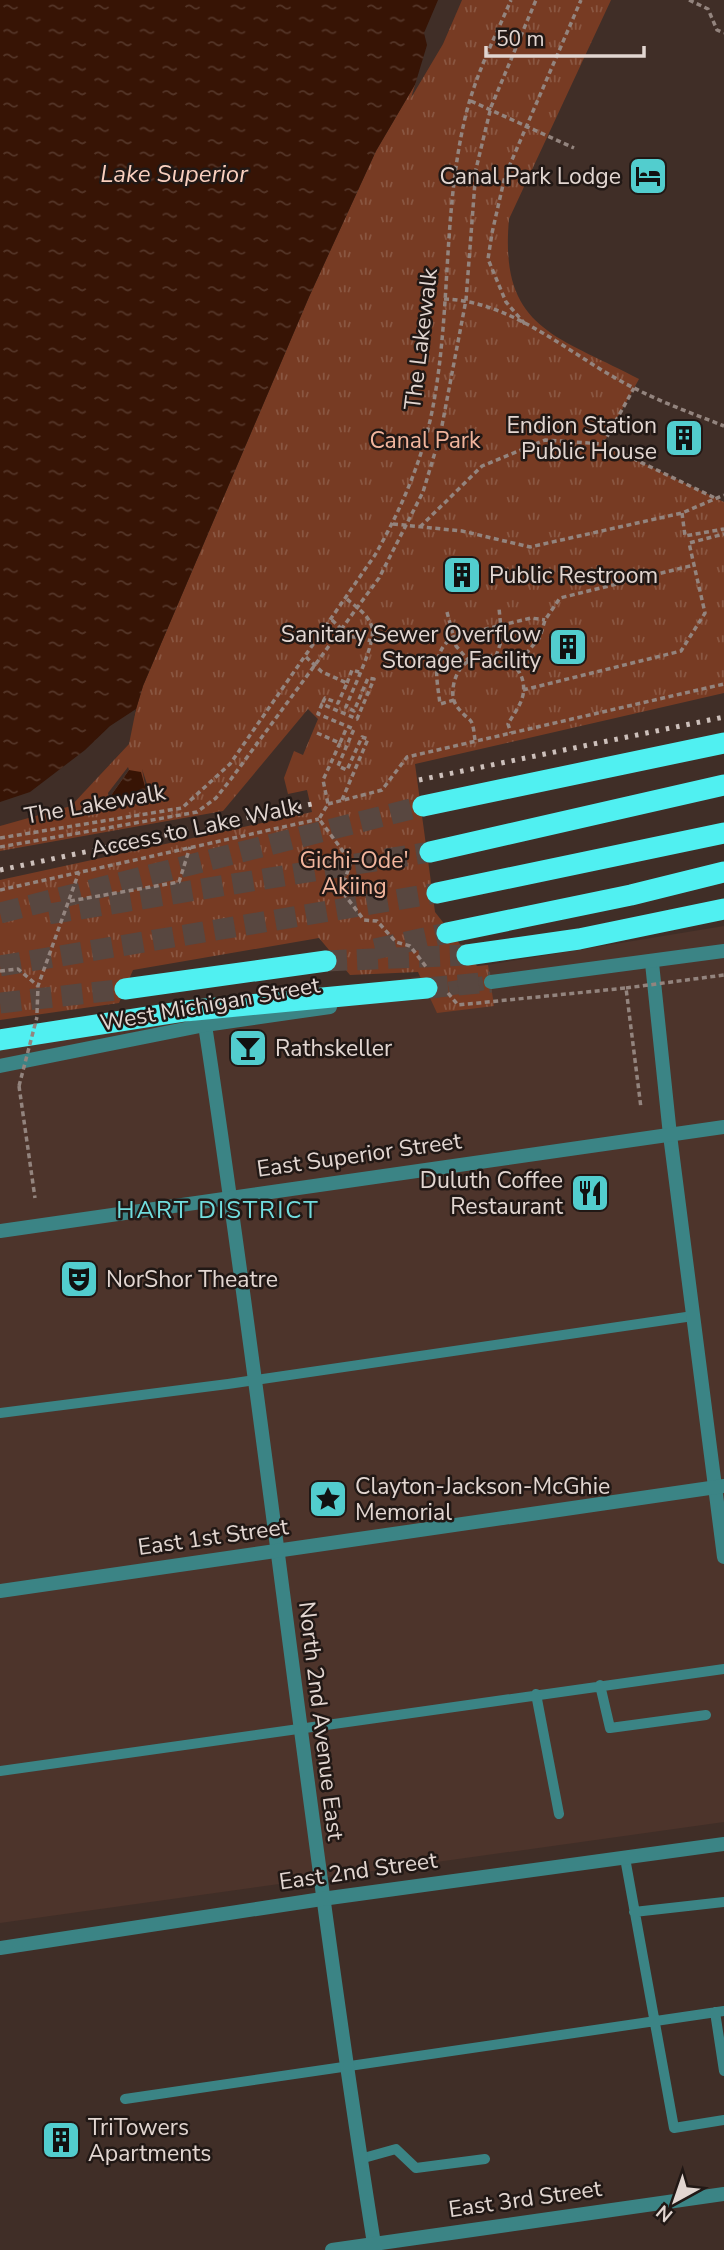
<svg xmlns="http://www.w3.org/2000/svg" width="724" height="2250" font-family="'Nunito Sans',sans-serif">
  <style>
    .built { fill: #4d342b }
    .park { fill: url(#park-tufts) }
    .water { fill: url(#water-ripples) }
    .pier { fill: #402e27 }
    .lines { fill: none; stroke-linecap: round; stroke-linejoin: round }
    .tertiary-tunnel { stroke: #584740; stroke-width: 14; stroke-dasharray: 14 7; stroke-linecap: butt }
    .motorway-tunnel { stroke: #584740; stroke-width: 21; stroke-dasharray: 21 10; stroke-linecap: butt }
    .path { stroke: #93847e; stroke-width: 3.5; stroke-dasharray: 5 3.5; stroke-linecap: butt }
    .service { stroke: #3b8485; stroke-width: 10 }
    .minor { stroke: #3b8485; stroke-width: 14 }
    .tertiary { stroke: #3b8485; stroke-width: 14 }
    .motorway { stroke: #50f0f1; stroke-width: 21 }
    .rail { stroke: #cdc0bb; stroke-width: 5; stroke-dasharray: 3.5 7; stroke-linecap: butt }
    .path-bridge { stroke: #93847e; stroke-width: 3.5; stroke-dasharray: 5 3.5; stroke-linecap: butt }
    .labels { text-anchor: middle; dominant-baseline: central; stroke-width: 5; stroke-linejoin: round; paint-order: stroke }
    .poi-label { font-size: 23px; fill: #e2d6d1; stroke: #211815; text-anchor: start }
    .street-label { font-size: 23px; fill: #e2d6d1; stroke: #211815 }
    .park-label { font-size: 23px; fill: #f2b59d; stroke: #211815 }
    .water-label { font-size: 24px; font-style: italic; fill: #f9cfbe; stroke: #211815 }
    .neighbourhood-label { font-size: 24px; letter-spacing: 2px; fill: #71ddde; stroke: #211815 }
  </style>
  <defs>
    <pattern id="park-tufts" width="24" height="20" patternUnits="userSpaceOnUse" patternTransform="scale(1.75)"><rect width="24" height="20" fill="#773b23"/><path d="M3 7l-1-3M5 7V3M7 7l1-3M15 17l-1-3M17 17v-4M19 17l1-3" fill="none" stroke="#8a5742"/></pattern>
    <pattern id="water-ripples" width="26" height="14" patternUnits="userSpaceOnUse" patternTransform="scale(1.75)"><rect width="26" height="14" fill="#371405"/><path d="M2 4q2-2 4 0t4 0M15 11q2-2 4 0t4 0" fill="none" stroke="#543528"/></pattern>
  </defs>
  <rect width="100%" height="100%" fill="#402e27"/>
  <path class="built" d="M724,926V1822L0,1923V1045Z"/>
  <path class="park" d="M459,0H611L509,219C499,329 556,335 639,379L603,444L724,502V693L415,764L435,912L477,966L488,965L494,1006L437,1013L418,972L350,975L319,938L133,970L119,1003L0,1020V880L312,812L307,790L288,794L284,778L294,751L303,755L318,719L308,709L223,811L0,851V823L126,742L143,686L309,297L376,151L440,42Z"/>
  <path class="water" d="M0,0H459L440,42L376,151L309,297L143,686L126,743L0,823Z
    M129,770L141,772L146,790L144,800L113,807L112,794Z"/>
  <path class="pier" d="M438,0H462L443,44L411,98L427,45L424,33Z
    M136,709L129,744L71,806L0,826V802L30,792L85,750L110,726Z
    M128,767L129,770L112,794L113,806L144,800L146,790L142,769L149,790L147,801L111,810L108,793Z"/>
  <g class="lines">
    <path class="tertiary-tunnel" d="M428,992L491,982"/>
    <path class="motorway-tunnel" d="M0,913L423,806
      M49,914L430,852
      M375,949L447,933
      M326,961L467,955
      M0,966L437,893
      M427,988L491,982
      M0,1003L125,989"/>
    <path class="path" d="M689,0L708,9L717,30L724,33
      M471,101L574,148
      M444,299C515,301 573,358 634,388C663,403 694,414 724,426
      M525,324L506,302L488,259L492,233L505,176L581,0
      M603,444L634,388
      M682,513L685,536L724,529
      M393,524L462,531L530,547L682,513L724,495
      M420,527L482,466L545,440L603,444L717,499
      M447,612L456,646L469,661
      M332,620L349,636L372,641
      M496,656L502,639L499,608
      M306,657L322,672L347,683L338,703L325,698L322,704
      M515,667L540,637L545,620L560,598L694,565
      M347,683L352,670L359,672
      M523,690L681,651L705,613L689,543L724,534
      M454,700L440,704C437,679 430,653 453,637L531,618L545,620
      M317,733L340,743L347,727
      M475,740C474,735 474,724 470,720C461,712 451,704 453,689C458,638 531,650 523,695C521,705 513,715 508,724L511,733
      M340,743L323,780L328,804L319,819L351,862L341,890L364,920L377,921L396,942L410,946L427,968
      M342,800L368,739L362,737L347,770L338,766L354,729L318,714L322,704L357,719L374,679L368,678L354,711L346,707C352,690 376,644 372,628C370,616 356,607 347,599
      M328,804L382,790L407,757L724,684
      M0,838L182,808L230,764L375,555C402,508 425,454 434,401C451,306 443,208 466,114C476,74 495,37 511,0
      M0,847L197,812L216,798L231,779L379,578L423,492L440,436L466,300L476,169L491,107L536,0
      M0,890L319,819
      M70,901L179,882L190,847
      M0,971L18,969L38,986
      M448,993L458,1005L626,988L641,1108
      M37,1013L38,986L79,872
      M19,1086L35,1198"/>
    <path class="service" d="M0,1413L228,1384L693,1316
      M600,1685L610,1728L706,1715
      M536,1694L559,1814
      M0,1771L724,1669
      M625,1858L674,2128L724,2120
      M634,1912L724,1902
      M715,2012L724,2071
      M125,2099L724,2011
      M360,2159L396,2149L416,2168L485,2159"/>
    <path class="minor" d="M652,963L670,1135L724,1557
      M205,1025C267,1433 310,1843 375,2250"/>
    <path class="tertiary" d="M491,982L724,951
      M0,1066L205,1025L330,1007
      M0,1231L724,1127
      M0,1591L724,1486
      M0,1948L322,1899L724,1844
      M332,2250L724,2194"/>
    <path class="motorway" d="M423,806L724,743
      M430,852L724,785
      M437,893L724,833
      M447,933L631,895L724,872
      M467,955L579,939L724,909
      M125,989L326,961
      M0,1040L185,1011L427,988"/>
    <path class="rail" d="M419,780L724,717
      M0,870L312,804"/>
    <path class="path-bridge" d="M626,988L724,975
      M19,1086L37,1017"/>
  </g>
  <defs>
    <symbol id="hotel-square" viewBox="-11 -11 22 22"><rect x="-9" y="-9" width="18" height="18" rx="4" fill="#52cdce" stroke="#211815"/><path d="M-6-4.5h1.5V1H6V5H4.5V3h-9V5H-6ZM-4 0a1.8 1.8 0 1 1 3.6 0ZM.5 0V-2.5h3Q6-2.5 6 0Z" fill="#111"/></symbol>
    <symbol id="building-square" viewBox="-11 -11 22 22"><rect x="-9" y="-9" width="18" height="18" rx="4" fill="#52cdce" stroke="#211815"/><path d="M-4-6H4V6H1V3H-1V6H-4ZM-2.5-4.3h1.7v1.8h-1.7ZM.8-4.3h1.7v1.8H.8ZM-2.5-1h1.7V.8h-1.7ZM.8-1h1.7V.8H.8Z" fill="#111"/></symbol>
    <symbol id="bar-square" viewBox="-11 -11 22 22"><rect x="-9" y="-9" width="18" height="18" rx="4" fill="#52cdce" stroke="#211815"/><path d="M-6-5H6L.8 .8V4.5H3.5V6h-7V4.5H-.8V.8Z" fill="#111"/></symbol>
    <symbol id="restaurant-square" viewBox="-11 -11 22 22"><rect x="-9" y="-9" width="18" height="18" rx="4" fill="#52cdce" stroke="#211815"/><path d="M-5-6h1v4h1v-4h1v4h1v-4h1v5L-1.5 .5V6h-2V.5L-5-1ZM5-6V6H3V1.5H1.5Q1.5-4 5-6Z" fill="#111"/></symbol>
    <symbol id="theatre-square" viewBox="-11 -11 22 22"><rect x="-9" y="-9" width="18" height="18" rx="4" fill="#52cdce" stroke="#211815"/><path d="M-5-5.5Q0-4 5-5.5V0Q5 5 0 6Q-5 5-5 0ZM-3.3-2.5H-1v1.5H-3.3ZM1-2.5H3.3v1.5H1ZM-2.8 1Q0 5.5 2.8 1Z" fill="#111"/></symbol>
    <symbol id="sight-square" viewBox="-11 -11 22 22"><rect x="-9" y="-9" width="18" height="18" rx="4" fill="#52cdce" stroke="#211815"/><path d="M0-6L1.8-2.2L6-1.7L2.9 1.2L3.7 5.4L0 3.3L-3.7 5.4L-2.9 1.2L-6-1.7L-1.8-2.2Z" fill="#111"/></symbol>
  </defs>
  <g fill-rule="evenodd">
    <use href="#hotel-square" x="626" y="154" width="44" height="44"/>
    <use href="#building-square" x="662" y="416" width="44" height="44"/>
    <use href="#building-square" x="440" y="553" width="44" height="44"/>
    <use href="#building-square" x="546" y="625" width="44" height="44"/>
    <use href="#bar-square" x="226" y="1026" width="44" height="44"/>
    <use href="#restaurant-square" x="568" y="1171" width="44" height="44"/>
    <use href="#theatre-square" x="57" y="1257" width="44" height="44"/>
    <use href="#sight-square" x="306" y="1477" width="44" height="44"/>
    <use href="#building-square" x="39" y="2118" width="44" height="44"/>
  </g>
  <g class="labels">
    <g class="poi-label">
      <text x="621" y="176" text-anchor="end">Canal Park Lodge</text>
      <text x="657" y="425" text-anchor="end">Endion Station<tspan x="657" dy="26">Public House</tspan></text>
      <text x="489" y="575">Public Restroom</text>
      <text x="541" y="634" text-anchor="end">Sanitary Sewer Overflow<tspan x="541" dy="26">Storage Facility</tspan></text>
      <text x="275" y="1048">Rathskeller</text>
      <text x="563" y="1180" text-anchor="end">Duluth Coffee<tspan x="563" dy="26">Restaurant</tspan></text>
      <text x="106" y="1279">NorShor Theatre</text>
      <text x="355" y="1486">Clayton-Jackson-McGhie<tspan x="355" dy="26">Memorial</tspan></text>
      <text x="88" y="2127">TriTowers<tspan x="88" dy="26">Apartments</tspan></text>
    </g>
    <g class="street-label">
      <text transform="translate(421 339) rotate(-83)">The Lakewalk</text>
      <text transform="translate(95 804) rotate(-10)">The Lakewalk</text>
      <text transform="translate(195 828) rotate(-12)">Access to Lake Walk</text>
      <text transform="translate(210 1004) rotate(-10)">West Michigan Street</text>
      <text transform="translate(359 1155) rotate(-8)">East Superior Street</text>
      <text transform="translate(213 1537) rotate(-8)">East 1st Street</text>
      <text transform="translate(321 1721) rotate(83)">North 2nd Avenue East</text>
      <text transform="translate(358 1871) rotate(-8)">East 2nd Street</text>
      <text transform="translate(525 2199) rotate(-8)">East 3rd Street</text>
    </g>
    <g class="park-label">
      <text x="425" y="440">Canal Park</text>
      <text x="354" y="860">Gichi-Ode'<tspan x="354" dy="26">Akiing</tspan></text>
    </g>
    <g class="water-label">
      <text x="174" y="174">Lake Superior</text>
    </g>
    <g class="neighbourhood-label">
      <text x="218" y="1210">HART DISTRICT</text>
    </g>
  </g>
  <g transform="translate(675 2201) rotate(220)" stroke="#211815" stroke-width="5" paint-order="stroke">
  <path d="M0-5L12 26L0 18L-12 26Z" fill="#e2d6d1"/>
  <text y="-10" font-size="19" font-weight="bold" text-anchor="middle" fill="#e2d6d1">N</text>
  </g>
  <path d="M486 46v10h158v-10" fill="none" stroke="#e2d6d1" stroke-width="3.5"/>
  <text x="496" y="46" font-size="21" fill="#e2d6d1" stroke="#211815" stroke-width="5" paint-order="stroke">50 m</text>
</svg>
